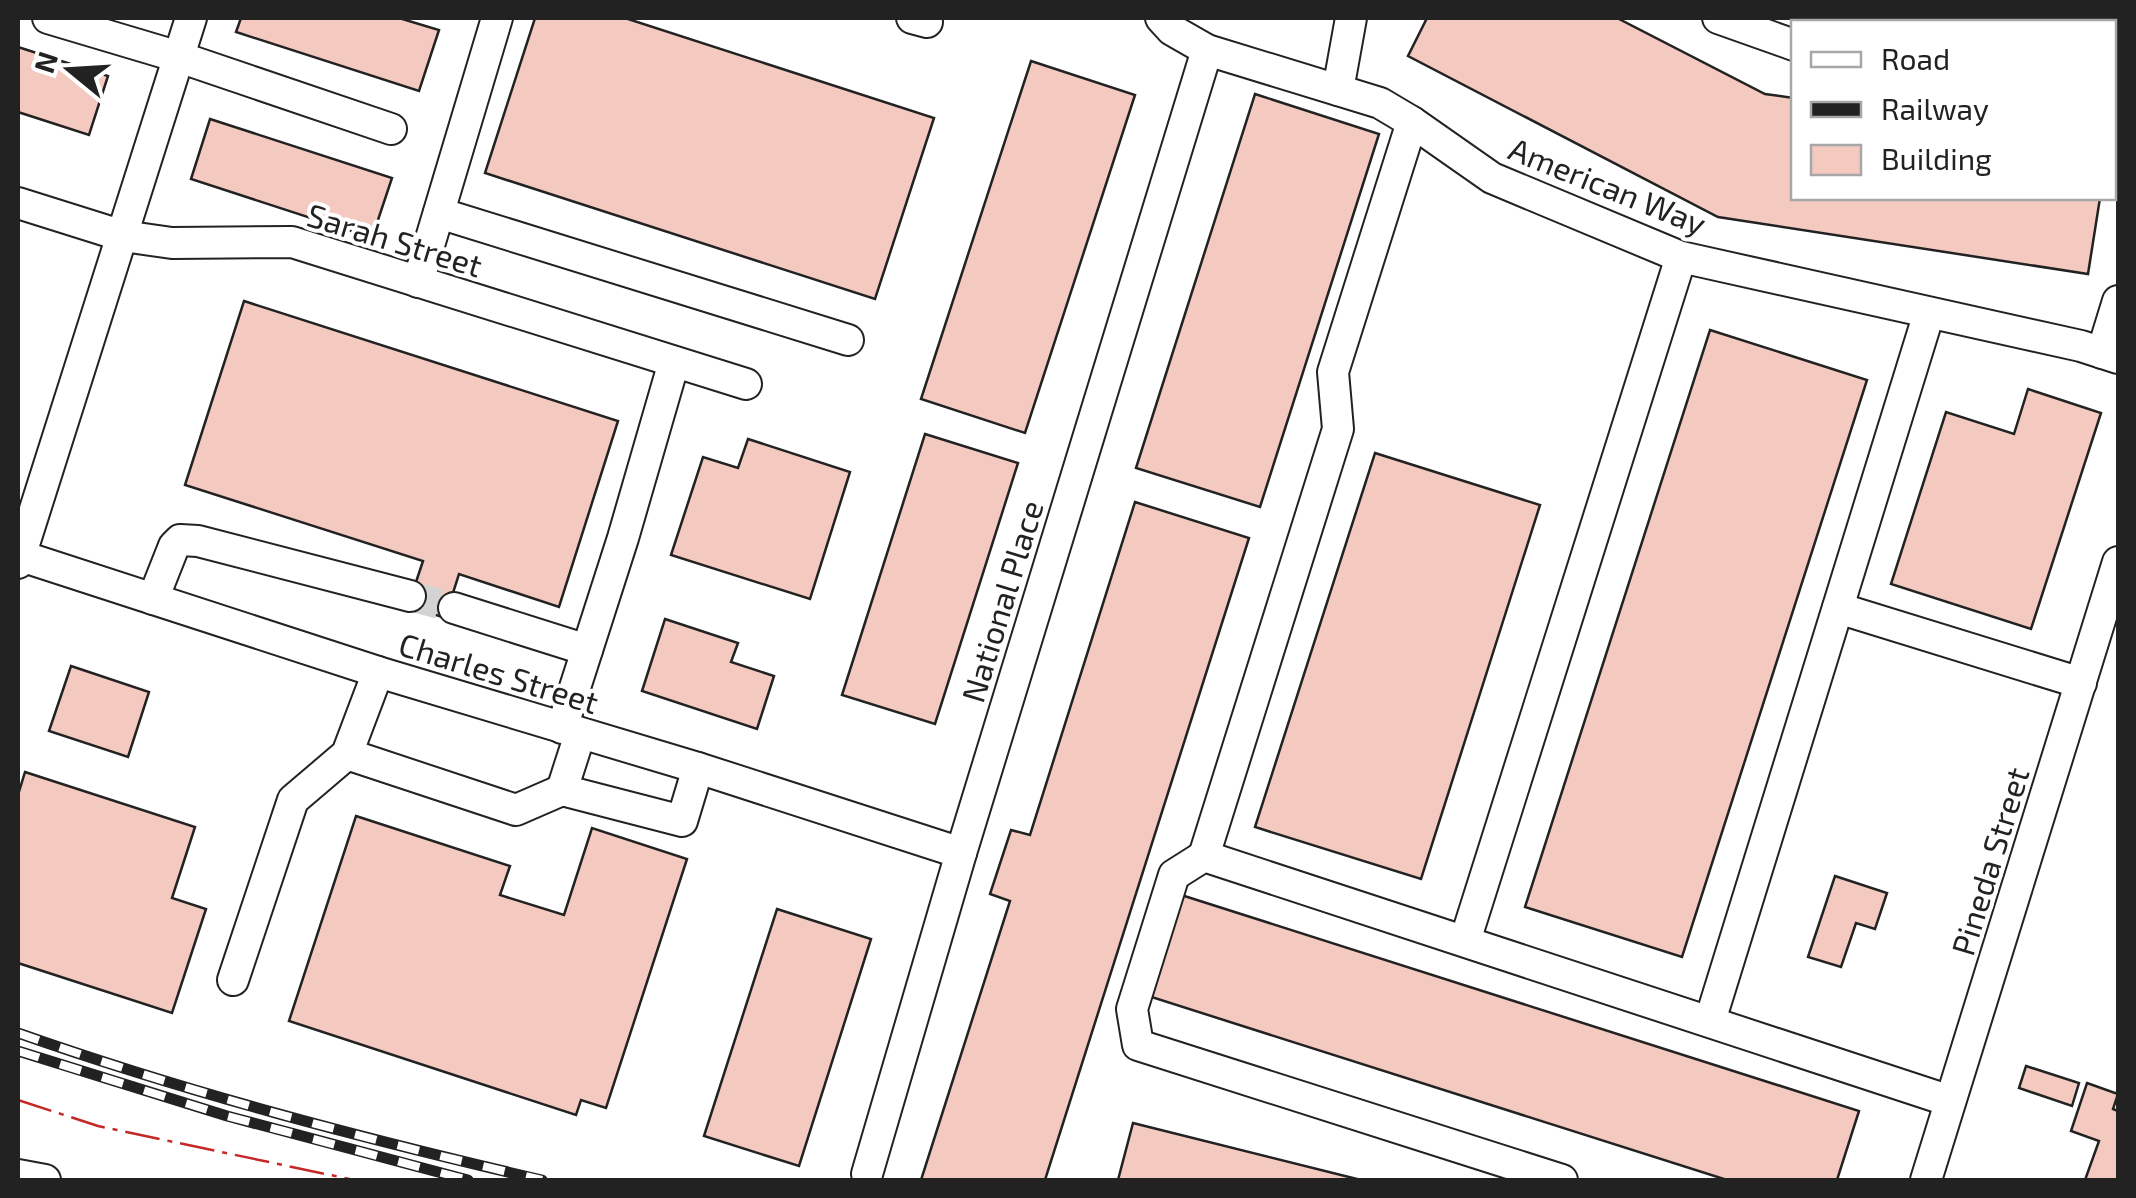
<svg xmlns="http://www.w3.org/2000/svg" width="2136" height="1198" font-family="'Exo 2',sans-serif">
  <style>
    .building { fill: #f3c9c0; stroke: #222; stroke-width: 2.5 }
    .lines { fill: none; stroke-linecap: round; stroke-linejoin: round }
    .minor-tunnel { stroke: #d3d3d3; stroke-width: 30; stroke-dasharray: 30 15; stroke-linecap: butt }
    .minor-casing { stroke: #222; stroke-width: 34 }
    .minor { stroke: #fff; stroke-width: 30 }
    .rail-casing { stroke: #222; stroke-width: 11 }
    .rail { stroke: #fff; stroke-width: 8; stroke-dasharray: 22; stroke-linecap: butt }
    .power { stroke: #c62828; stroke-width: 2.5; stroke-dasharray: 35 8 5 8; stroke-linecap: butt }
    .labels { text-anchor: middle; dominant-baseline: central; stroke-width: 8; stroke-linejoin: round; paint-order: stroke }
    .street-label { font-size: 32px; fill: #222; stroke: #fff }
  </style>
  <rect width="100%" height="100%" fill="#fff"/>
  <g class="building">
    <polygon points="241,18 399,18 439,30 419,91 236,32"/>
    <polygon points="535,18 625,18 934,118 875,299 485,173"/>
    <polygon points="1427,18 1617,18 1765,94 1794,98 1794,198 2100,198 2088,274 1718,217 1408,56"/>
    <polygon points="18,47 108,76 89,135 18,112"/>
    <polygon points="1031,61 1135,95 1025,433 921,399"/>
    <polygon points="1255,94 1379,134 1260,507 1136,468"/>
    <polygon points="210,119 392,178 372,238 191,179"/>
    <polygon points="244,301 618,421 559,607 459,574 445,618 408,606 423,561 185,485"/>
    <polygon points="1710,330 1867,380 1682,957 1525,907"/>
    <polygon points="2028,389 2101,413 2031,629 1891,584 1946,412 2014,434"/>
    <polygon points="925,434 1018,463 935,724 842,695"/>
    <polygon points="748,439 850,472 810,599 671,555 703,457 738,468"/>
    <polygon points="1375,453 1540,505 1421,879 1255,827"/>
    <polygon points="1135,502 1249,538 1045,1180 921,1180 1010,901 990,894 1011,830 1030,835"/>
    <polygon points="665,619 738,643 731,662 774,676 757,729 642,691"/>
    <polygon points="71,666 149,692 128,757 49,731"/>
    <polygon points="25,772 195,827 172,898 206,909 172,1013 18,963 18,795"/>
    <polygon points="356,816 510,866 500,895 564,915 592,828 687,859 606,1108 581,1100 576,1115 289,1021"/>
    <polygon points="1835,876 1887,893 1875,929 1856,923 1841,967 1808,957"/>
    <polygon points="1175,893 1859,1111 1837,1180 1727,1180 1142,994"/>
    <polygon points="777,909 871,939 799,1166 704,1136"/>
    <polygon points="2026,1066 2079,1083 2072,1106 2019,1088"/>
    <polygon points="2087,1083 2118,1094 2113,1109 2118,1111 2118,1180 2085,1180 2099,1141 2071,1131"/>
    <polygon points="1133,1123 1361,1180 1118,1180"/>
  </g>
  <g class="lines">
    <polyline class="minor-tunnel" points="410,596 454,608"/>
    <defs>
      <g id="minor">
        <polyline points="48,18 179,57 391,129"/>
        <polyline points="912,18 927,22"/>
        <polyline points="1161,18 1172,30 1207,50 1380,103 1412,122 1492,178 1681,257 2081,346 2118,358"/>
        <polyline points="1718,18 1794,45"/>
        <polyline points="1338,90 1351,18"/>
        <polyline points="2114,94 2118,94"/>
        <polyline points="18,203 123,236 172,243 292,242 746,384"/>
        <polyline points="439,213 848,340"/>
        <polyline points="418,282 497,18"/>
        <polyline points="2102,353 2118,301"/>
        <polyline points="18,555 378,672 698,768 961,853"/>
        <polyline points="18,563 191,18"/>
        <polyline points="153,599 174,546 180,540 198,541 410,596"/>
        <polyline points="454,608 587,650"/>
        <polyline points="1838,608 2081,683"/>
        <polyline points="562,728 623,538 674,362"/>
        <polyline points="347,754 516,810 562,790 682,821 698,768"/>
        <polyline points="562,790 580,734"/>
        <polyline points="1204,856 1338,429 1333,372 1412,122"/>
        <polyline points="1465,941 1681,257"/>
        <polyline points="233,980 293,800 347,754 378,672"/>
        <polyline points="1710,1021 1929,313"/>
        <polyline points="867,1174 961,853 1207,50"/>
        <polyline points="18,1175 45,1180"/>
        <polyline points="1562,1180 1138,1045 1132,1009 1174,875 1204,856 1950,1101"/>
        <polyline points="1926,1180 2118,562"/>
      </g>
    </defs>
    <use href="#minor" class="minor-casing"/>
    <use href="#minor" class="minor"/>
    <defs>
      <g id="rail">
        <path d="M18 1033C189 1093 365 1139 542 1180"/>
        <polyline points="18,1051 227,1116 468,1180"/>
      </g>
    </defs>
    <use href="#rail" class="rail-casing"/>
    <use href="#rail" class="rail"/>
    <polyline class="power" points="18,1100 98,1126 354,1180"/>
  </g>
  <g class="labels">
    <g class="street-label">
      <text transform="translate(1608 185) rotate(22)">American Way</text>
      <text transform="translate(395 239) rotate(17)">Sarah Street</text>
      <text transform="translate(1001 601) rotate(-73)">National Place</text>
      <text transform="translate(499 672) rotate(17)">Charles Street</text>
      <text transform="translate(1989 861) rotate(-73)">Pineda Street</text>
    </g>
  </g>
  <rect width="2136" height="1198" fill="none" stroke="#222222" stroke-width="40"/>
  <rect x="1791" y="20" width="325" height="180" fill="#ffffff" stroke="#a7a7a7" stroke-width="2.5"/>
  <rect x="1811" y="52" width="50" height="15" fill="#ffffff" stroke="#a7a7a7" stroke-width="2.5"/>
  <text x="1881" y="70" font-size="30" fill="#222222">Road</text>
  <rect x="1811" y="102" width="50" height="15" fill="#222222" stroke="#a7a7a7" stroke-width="2.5"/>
  <text x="1881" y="120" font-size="30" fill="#222222">Railway</text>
  <rect x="1811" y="145" width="50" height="30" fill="#f3c9c0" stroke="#a7a7a7" stroke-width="2.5"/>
  <text x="1881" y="170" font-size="30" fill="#222222">Building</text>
  <g transform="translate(70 70) rotate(288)" stroke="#ffffff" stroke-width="8" paint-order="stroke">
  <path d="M0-8L18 38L0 25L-18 38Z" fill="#222222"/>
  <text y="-15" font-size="28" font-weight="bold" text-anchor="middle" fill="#222222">N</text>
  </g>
</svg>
